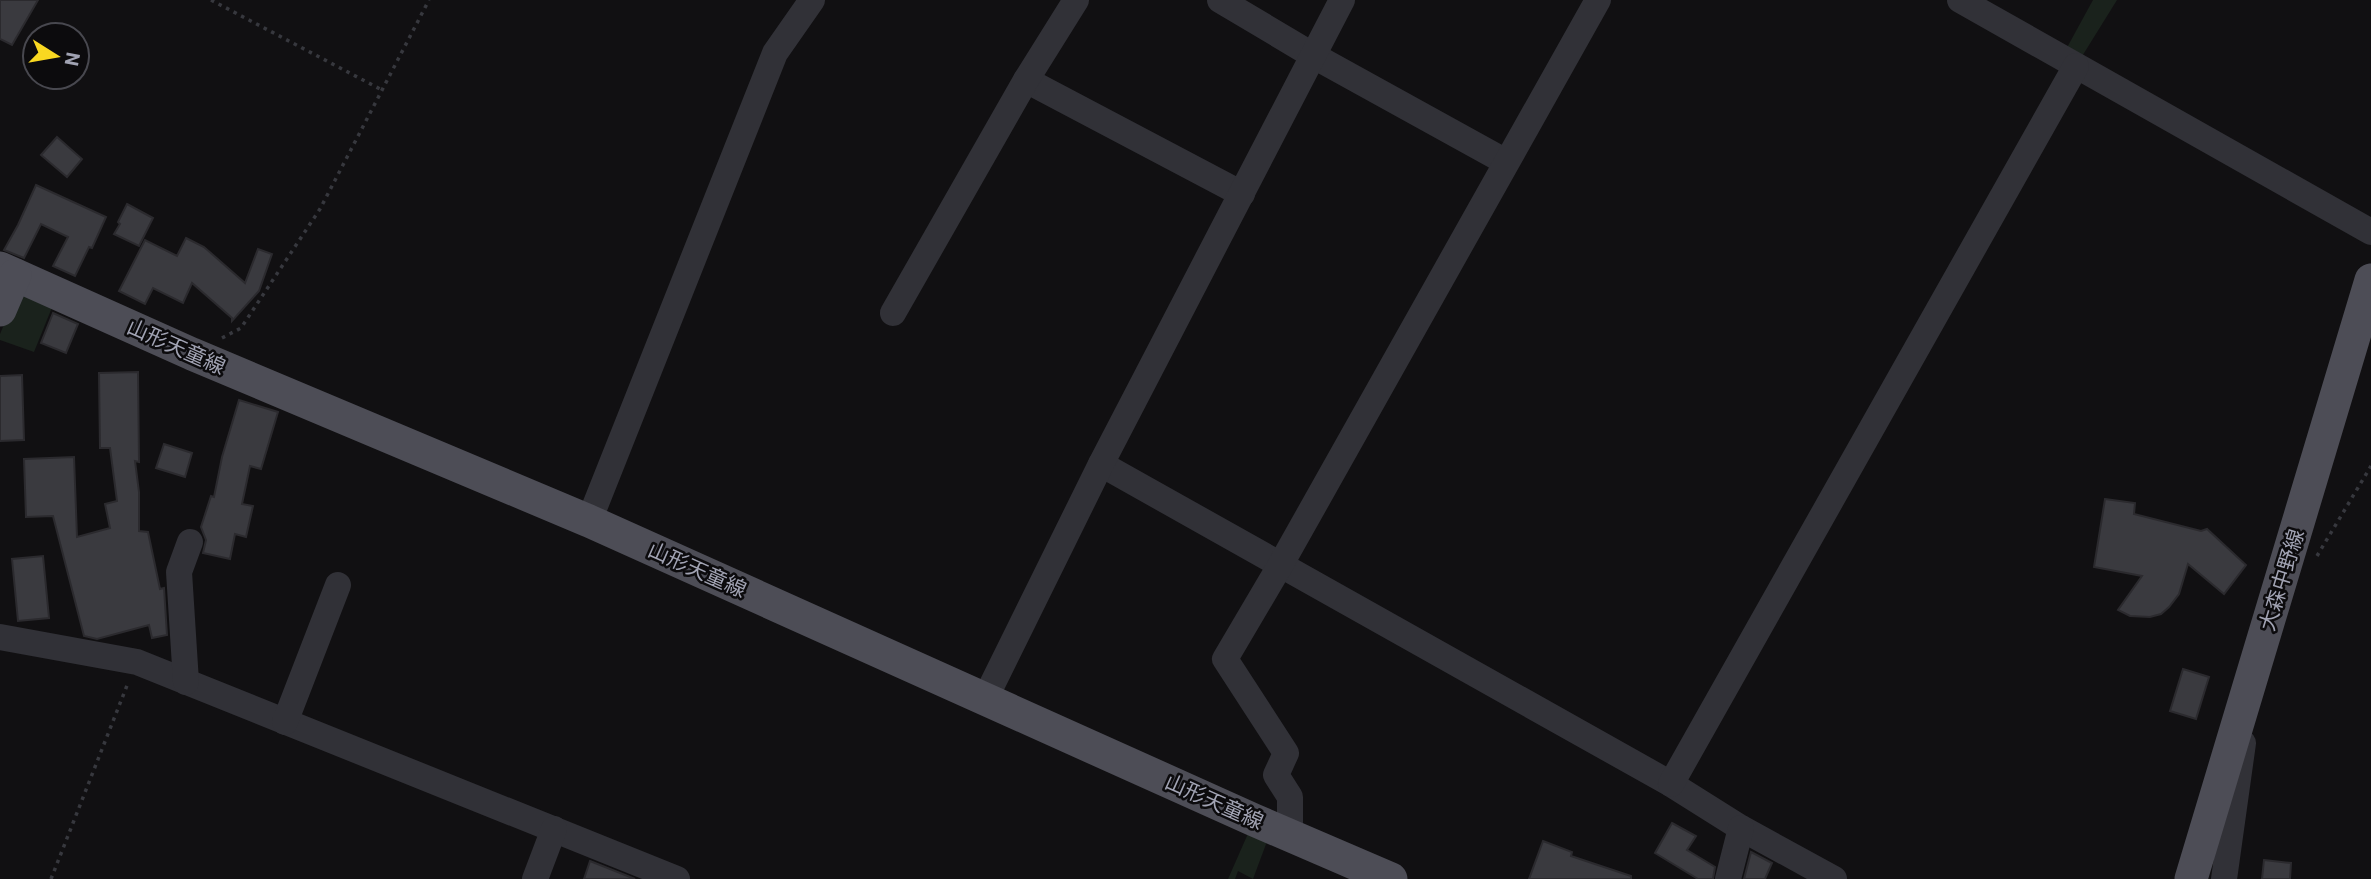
<svg xmlns="http://www.w3.org/2000/svg" width="2371" height="879" font-family="Roboto,'Noto Sans JP',sans-serif">
  <style>
    .green { fill: #1a221c }
    .building { fill: #3a3a3f; stroke: #2b2a2e; stroke-width: 2 }
    .lines { fill: none; stroke-linecap: round; stroke-linejoin: round }
    .path { stroke: #37383e; stroke-width: 3.5; stroke-dasharray: 3.5 5; stroke-linecap: butt }
    .minor { stroke: #313137; stroke-width: 26 }
    .major { stroke: #4d4d56; stroke-width: 33 }
    .labels { text-anchor: middle; dominant-baseline: central; stroke-width: 5; stroke-linejoin: round; paint-order: stroke }
    .street-label { font-size: 21px; fill: #a1a3b3; stroke: #0c0b0d }
  </style>
  <rect width="100%" height="100%" fill="#111012"/>
  <g class="green">
    <polygon points="2093,0 2117,0 2076,66 2064,53"/>
    <polygon points="25,295 55,300 34,352 0,340 0,334 15,299"/>
    <polygon points="1254,820 1272,828 1253,879 1238,871 1235,879 1228,879"/>
  </g>
  <g class="building">
    <polygon points="0,0 38,0 12,45 0,39"/>
    <polygon points="57,137 82,159 67,177 41,155"/>
    <polygon points="36,185 106,217 92,248 89,247 75,276 53,266 68,237 41,224 24,258 4,250 18,225"/>
    <polygon points="127,204 153,218 139,246 114,234 120,224 118,222"/>
    <polygon points="186,238 204,247 245,283 258,249 272,254 259,291 232,321 232,318 192,283 183,303 153,288 145,304 119,291 145,240 177,256"/>
    <polygon points="53,313 78,324 66,353 41,343"/>
    <polygon points="138,372 139,462 135,461 139,492 139,531 148,532 160,589 164,588 167,635 152,638 149,625 97,639 84,636 53,516 26,517 24,459 74,457 77,537 110,528 105,504 117,501 110,448 100,448 99,373"/>
    <polygon points="22,375 24,440 0,441 0,376"/>
    <polygon points="239,400 278,412 261,469 250,466 242,504 253,506 246,537 235,534 230,559 203,553 206,540 201,527 211,496 214,497 222,457"/>
    <polygon points="164,444 192,453 185,477 156,468"/>
    <polygon points="2105,499 2135,503 2134,514 2201,531 2207,529 2246,565 2224,594 2188,564 2179,594 2169,607 2161,614 2150,617 2130,616 2118,610 2142,576 2094,567"/>
    <polygon points="43,556 49,618 18,621 12,559"/>
    <polygon points="2183,669 2209,677 2196,719 2170,711"/>
    <polygon points="1672,823 1696,836 1687,850 1715,867 1713,879 1698,879 1655,853"/>
    <polygon points="1543,841 1572,852 1571,856 1631,876 1631,879 1529,879"/>
    <polygon points="1751,852 1772,863 1765,879 1744,879"/>
    <polygon points="2264,860 2291,863 2290,879 2262,879"/>
    <polygon points="590,861 635,879 584,879"/>
  </g>
  <g class="lines">
    <g class="path">
      <polyline points="211,0 382,90"/>
      <polyline points="222,338 241,328 320,209 429,0"/>
      <polyline points="2317,556 2371,466"/>
      <polyline points="51,879 128,683"/>
    </g>
    <g class="minor">
      <polyline points="1220,0 1314,56 1506,162"/>
      <polyline points="1960,0 2371,232"/>
      <polyline points="1026,80 1242,194"/>
      <polyline points="893,313 1026,80 1076,0"/>
      <polyline points="1101,464 1671,784 1741,828 1834,879"/>
      <polyline points="589,521 775,53 812,0"/>
      <polyline points="0,637 137,662 677,879"/>
      <polyline points="186,682 179,572 190,542"/>
      <polyline points="985,699 1101,464 1342,0"/>
      <polyline points="285,722 338,585"/>
      <polyline points="1671,784 2076,66"/>
      <polyline points="1290,836 1290,797 1276,775 1286,753 1225,659 1281,564 1598,0"/>
      <polyline points="535,879 554,829"/>
      <polyline points="1728,879 1741,828"/>
      <polyline points="2224,879 2243,743"/>
    </g>
    <g class="major">
      <polyline points="0,268 192,354 589,521 1254,820 1391,879"/>
      <polyline points="0,310 15,275"/>
      <polyline points="2191,879 2371,280"/>
    </g>
  </g>
  <g class="labels">
    <g class="street-label">
      <text transform="translate(176 347) rotate(24)">山形天童線</text>
      <text transform="translate(697 570) rotate(24)">山形天童線</text>
      <text transform="translate(2282 580) rotate(-73)">大森中野線</text>
      <text transform="translate(1214 802) rotate(24)">山形天童線</text>
    </g>
  </g>
  <g transform="translate(56 56) rotate(101)"><circle r="33" fill="#0c0b0d" stroke="#48484f" stroke-width="2"/>
  <path d="M0-5L12 26L0 18L-12 26Z" fill="#f9d821"/>
  <text y="-10" font-size="19" font-weight="bold" text-anchor="middle" fill="#a1a3b3">N</text>
  </g>
</svg>
